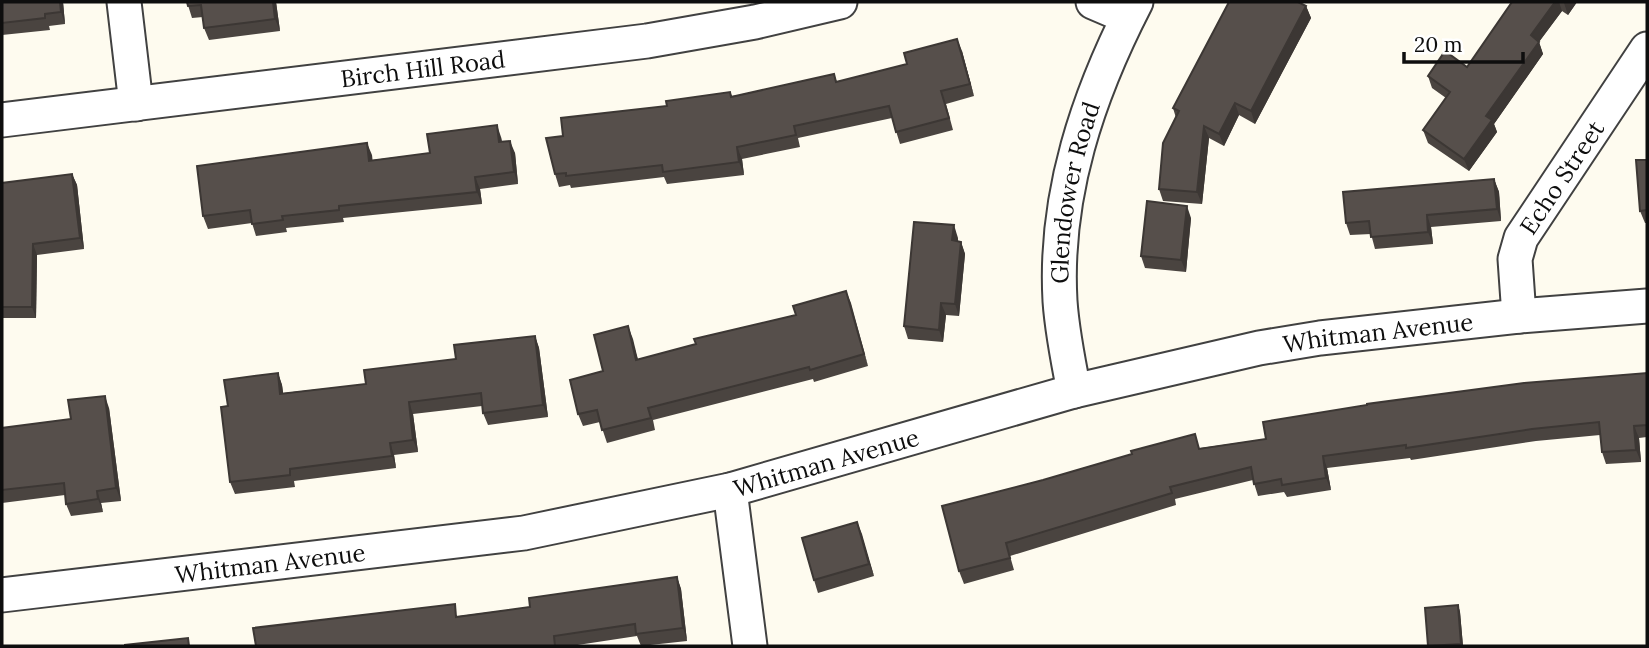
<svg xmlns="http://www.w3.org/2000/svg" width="1649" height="648" font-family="Lora,serif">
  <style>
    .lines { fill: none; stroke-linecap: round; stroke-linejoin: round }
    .minor-casing { stroke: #414141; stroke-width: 37 }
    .minor { stroke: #fff; stroke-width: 33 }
    .wall { fill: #4a4440 }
    .shaded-wall { fill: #3c3734 }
    .building { fill: #564f4b; stroke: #3c3734; stroke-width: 2 }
    .labels { text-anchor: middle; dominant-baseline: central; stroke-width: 7; stroke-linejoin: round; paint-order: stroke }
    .street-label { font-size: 24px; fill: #0e0e0e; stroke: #fff }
  </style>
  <rect width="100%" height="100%" fill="#fefbef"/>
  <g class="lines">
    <defs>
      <g id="minor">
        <polyline points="124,2 136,104"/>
        <polyline points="1093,2 1128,17"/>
        <path id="s1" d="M2 120 647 41 755 22 840 2"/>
        <path id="s2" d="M1519 316 1515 259 1521 238 1647 49"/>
        <path id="s3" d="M1074 391C1068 361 1062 331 1060 301 1054 195 1088 95 1136 2"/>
        <polyline points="730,490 750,646"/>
        <path id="s4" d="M2 595 524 533 730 490 1074 391 1259 348 1320 338 1519 316 1647 306"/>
      </g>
    </defs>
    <use href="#minor" class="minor-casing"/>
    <use href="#minor" class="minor"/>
  </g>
  <g class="wall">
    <polygon points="2,2 63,2 65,24 49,26 50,30 2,35"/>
    <polygon points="187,2 276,2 280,31 209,40 204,28 203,17 192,18"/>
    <polygon points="1512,2 1577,2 1568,15 1562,11 1539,42 1543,54 1494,124 1497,132 1469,171 1428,143 1423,130 1446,98 1432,88 1428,76 1467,67"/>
    <polygon points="1306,6 1311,18 1255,124 1239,115 1224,146 1209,138 1202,204 1163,201 1159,189 1176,118 1173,108"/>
    <polygon points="962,51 974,96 946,104 953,130 900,144 892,118 798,138 800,147 742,159 744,175 667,184 664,177 571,188 570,185 559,187 555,174 563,136 667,106 730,92 732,96 837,82"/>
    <polygon points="501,137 502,142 515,153 518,184 480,189 482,204 343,218 344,222 286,228 287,232 256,236 252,223 208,229 203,216 367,143 372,160 430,153"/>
    <polygon points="1647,160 1647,223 1645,223 1640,211"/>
    <polygon points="72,174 77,185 84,249 37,255 36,318 2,318 2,183"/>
    <polygon points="1494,179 1499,192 1501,221 1431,227 1433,244 1375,249 1371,234 1350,235 1346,223"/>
    <polygon points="1191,218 1186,272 1145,268 1141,256"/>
    <polygon points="958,238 958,241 961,242 965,254 959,316 946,315 943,342 908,339 904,326"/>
    <polygon points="846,291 868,366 814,382 813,379 653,420 655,430 607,443 600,422 583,426 578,414 628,326 638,360 696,344 796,315"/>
    <polygon points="535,336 539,348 548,417 488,425 483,413 482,406 413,414 418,452 394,455 396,468 294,481 295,487 235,494 230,482 228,406 278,373 282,385 283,393 366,384"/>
    <polygon points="1647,373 1647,437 1639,438 1641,462 1606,464 1602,452 1600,435 1536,441 1411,460 1410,458 1327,468 1331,490 1287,497 1284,492 1258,496 1253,480 1175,499 1176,505 1010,556 1014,570 964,584 959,571 942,506 1200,448 1266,439"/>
    <polygon points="109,408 121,501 101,503 103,512 71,516 66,504 65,495 2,503 2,428 71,419"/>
    <polygon points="857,522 874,576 818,593 814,580"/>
    <polygon points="677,577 681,589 687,641 641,646 637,636 571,646 256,646 459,616 530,607"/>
    <polygon points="1458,605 1460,612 1463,646 1428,646"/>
  </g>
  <g class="shaded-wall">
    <polygon points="60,2 63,2 65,24 61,12"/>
    <polygon points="273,2 276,2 280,31 275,19"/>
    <polygon points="1555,2 1559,2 1562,11 1535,47 1531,35"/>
    <polygon points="1565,2 1577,2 1568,15 1564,3"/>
    <polygon points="1306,6 1311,18 1255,124 1251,111"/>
    <polygon points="957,39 962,51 974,96 970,84"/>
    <polygon points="1539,42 1543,54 1494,124 1497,132 1469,171 1464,159 1486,116"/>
    <polygon points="1235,103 1239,115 1224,146 1219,134"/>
    <polygon points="497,125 501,137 504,155 499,142"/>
    <polygon points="1204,126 1209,138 1202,204 1197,192"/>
    <polygon points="510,141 515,153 518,184 514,172"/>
    <polygon points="367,143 372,155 374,173 369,161"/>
    <polygon points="737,147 742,159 744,175 739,162"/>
    <polygon points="72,174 77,185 84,249 80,238"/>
    <polygon points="475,177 480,189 482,204 477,192"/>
    <polygon points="1494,179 1499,192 1501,221 1497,209"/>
    <polygon points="1187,206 1191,218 1186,272 1181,260"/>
    <polygon points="1427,215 1431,227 1433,244 1428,232"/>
    <polygon points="954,225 958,238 957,253 952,240"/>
    <polygon points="961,242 965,254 959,316 955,304"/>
    <polygon points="33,244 37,255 36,318 32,307"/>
    <polygon points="846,291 851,303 868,366 864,354"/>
    <polygon points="941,303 946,315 943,342 939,330"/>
    <polygon points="628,326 633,339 641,372 636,360"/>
    <polygon points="535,336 539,348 548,417 543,405"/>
    <polygon points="278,373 282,385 285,406 280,394"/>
    <polygon points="105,396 109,408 121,501 116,488"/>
    <polygon points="409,402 413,414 418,452 413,440"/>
    <polygon points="1634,426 1639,438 1641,462 1636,450"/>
    <polygon points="390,443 394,455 396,468 392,456"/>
    <polygon points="1323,456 1327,468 1331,490 1326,478"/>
    <polygon points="97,491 101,503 103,512 98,499"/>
    <polygon points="857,522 862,534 874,576 869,564"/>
    <polygon points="677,577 681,589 687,641 683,628"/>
    <polygon points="1458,605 1460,612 1463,646 1461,646 1461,644"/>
  </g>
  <g class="building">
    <polygon points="2,2 60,2 61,12 45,14 45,18 2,23"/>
    <polygon points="187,2 273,2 275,19 204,28 201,5 188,6"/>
    <polygon points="1229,2 1298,2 1306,6 1251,111 1235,103 1219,134 1204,126 1197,192 1159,189 1163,143 1179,111 1173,108"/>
    <polygon points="1512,2 1555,2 1531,35 1539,42 1486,116 1492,120 1464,159 1423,130 1450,92 1428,76 1445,51 1467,67"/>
    <polygon points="957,39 970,84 941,91 949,118 896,132 889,106 794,126 796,135 737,147 739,162 663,172 662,165 566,176 566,173 555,174 546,138 563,136 561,118 667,106 666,101 730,92 731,97 834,74 836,82 907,64 904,53"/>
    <polygon points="497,125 499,142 510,141 514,172 475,177 477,192 339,206 339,210 282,216 283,220 252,224 250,210 203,216 197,166 367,143 369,161 430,153 427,134"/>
    <polygon points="1636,160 1647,160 1647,210 1640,211"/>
    <polygon points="72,174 80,238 33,244 32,307 2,307 2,183"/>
    <polygon points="1494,179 1497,209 1427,215 1428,232 1371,237 1369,221 1346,223 1343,192"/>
    <polygon points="1147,201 1187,206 1181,260 1141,256"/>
    <polygon points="914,222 954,225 952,240 961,242 955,304 941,303 939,330 904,326"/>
    <polygon points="846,291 864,354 810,370 809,367 648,408 651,418 602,430 597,410 578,414 570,380 603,371 594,335 628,326 636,360 696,344 694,339 796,315 793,306"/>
    <polygon points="535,336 543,405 483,413 481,393 409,402 413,440 390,443 392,456 290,469 290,475 230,482 221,407 228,406 224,380 278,373 280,394 366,384 364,370 456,359 454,345"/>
    <polygon points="1647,373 1647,425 1634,426 1636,450 1602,452 1599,422 1532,429 1406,448 1406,445 1323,456 1326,478 1282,485 1281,479 1254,484 1251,467 1170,487 1172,493 1006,543 1010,558 959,571 942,506 1043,480 1132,454 1131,451 1195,434 1199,449 1266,439 1263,422 1367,405 1367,404 1524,383"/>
    <polygon points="105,396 116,488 97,491 98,499 66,504 64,483 2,490 2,428 71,419 68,400"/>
    <polygon points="857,522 869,564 814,580 802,538"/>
    <polygon points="677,577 683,628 636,634 635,624 554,636 555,646 256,646 253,628 455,604 456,617 530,607 529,598"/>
    <polygon points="1458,605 1461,644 1428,646 1425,608"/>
    <polygon points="188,638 189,646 125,646 125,645"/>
  </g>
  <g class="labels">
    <g class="street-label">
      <text stroke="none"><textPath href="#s1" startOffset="424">Birch Hill Road</textPath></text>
      <text stroke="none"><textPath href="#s2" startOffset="152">Echo Street</textPath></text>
      <text stroke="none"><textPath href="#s3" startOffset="201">Glendower Road</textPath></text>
      <text stroke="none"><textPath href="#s4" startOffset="1404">Whitman Avenue</textPath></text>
      <text stroke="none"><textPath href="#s4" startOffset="836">Whitman Avenue</textPath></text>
      <text stroke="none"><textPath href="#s4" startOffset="270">Whitman Avenue</textPath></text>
    </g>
  </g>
  <rect width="1649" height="648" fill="none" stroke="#0e0e0e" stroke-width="7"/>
  <path d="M1404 52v10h119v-10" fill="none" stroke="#0e0e0e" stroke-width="3.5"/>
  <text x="1414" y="52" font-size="21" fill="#0e0e0e" stroke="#ffffff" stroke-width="5" paint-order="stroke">20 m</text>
</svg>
